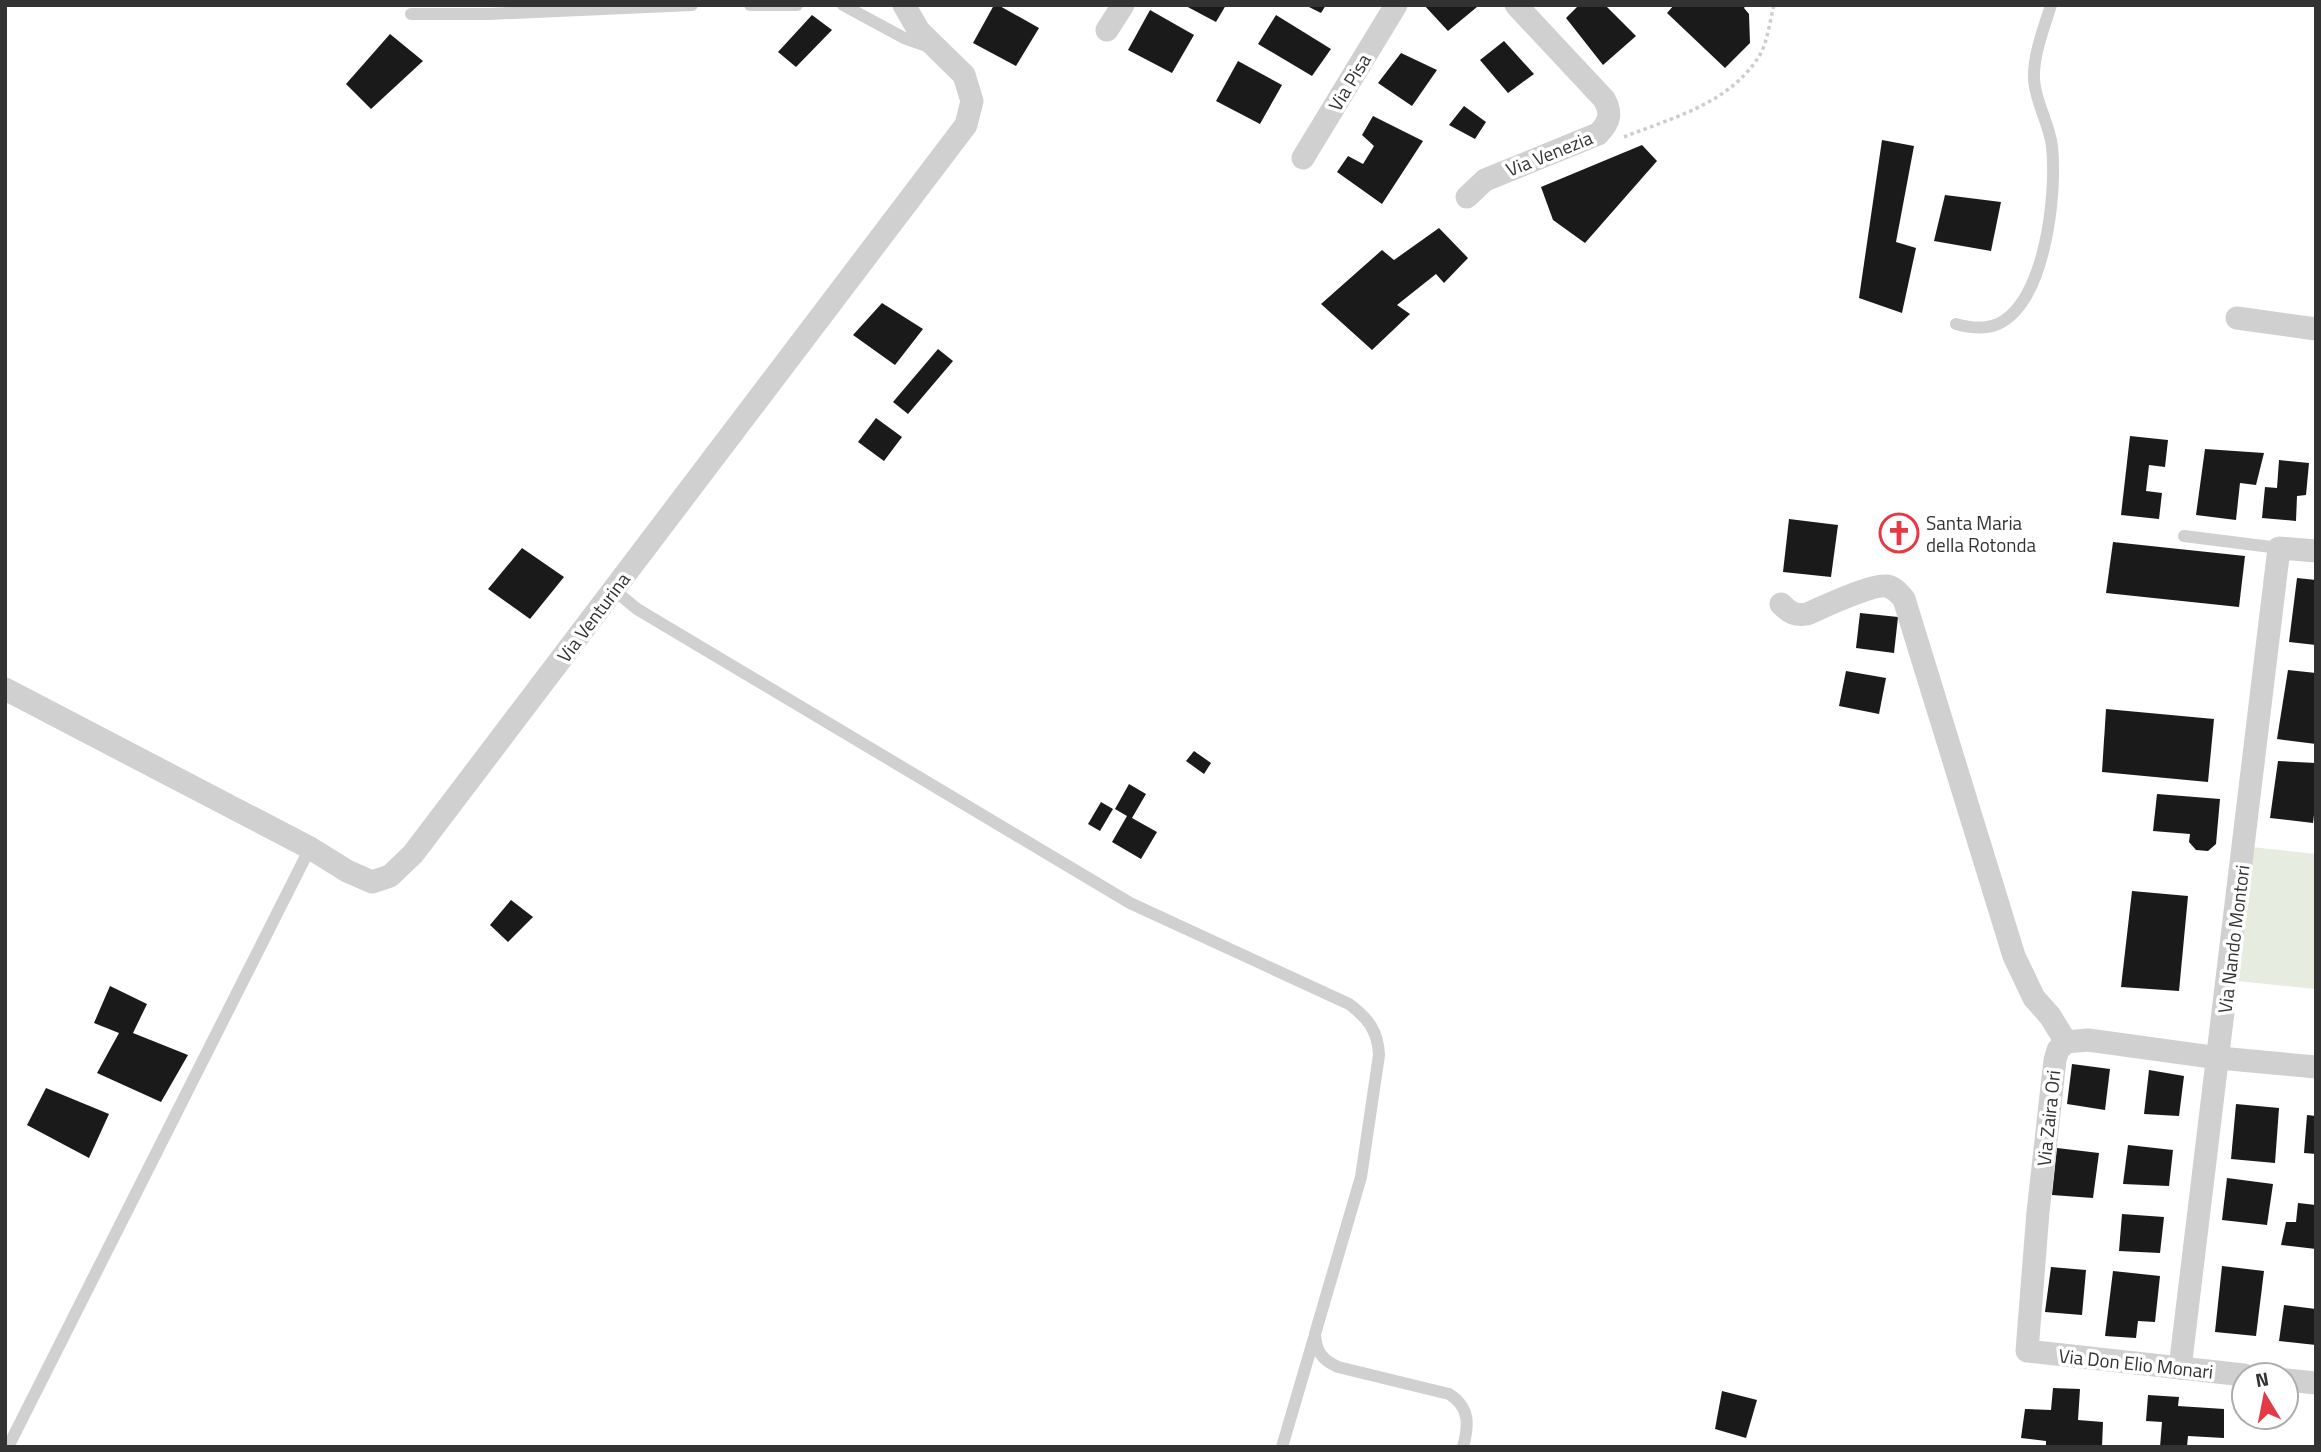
<svg xmlns="http://www.w3.org/2000/svg" width="2321" height="1452" font-family="'Titillium Web',sans-serif">
  <style>
    .green { fill: #e6ecdf }
    .building { fill: #1a1a1a }
    .lines { fill: none; stroke-linecap: round; stroke-linejoin: round }
    .path { stroke: #cdcdcd; stroke-width: 3.5; stroke-dasharray: 3.5 3.5; stroke-linecap: butt }
    .service { stroke: #d0d0d0; stroke-width: 12 }
    .minor { stroke: #d0d0d0; stroke-width: 23 }
    .labels { text-anchor: middle; dominant-baseline: central; stroke-width: 7; stroke-linejoin: round; paint-order: stroke }
    .street-label { font-size: 19px; fill: #333; stroke: #fff }
    .poi-label { font-size: 19px; fill: #333; stroke: #fff; text-anchor: start }
  </style>
  <rect width="100%" height="100%" fill="#fff"/>
  <polygon class="green" points="2251,847 2316,854 2316,989 2237,981"/>
  <g class="building">
    <polygon points="994,5 998,5 1039,28 1016,66 973,43"/>
    <polygon points="1184,5 1226,5 1216,22"/>
    <polygon points="1305,5 1326,5 1321,13"/>
    <polygon points="1424,5 1475,5 1477,7 1448,31"/>
    <polygon points="1579,5 1605,5 1636,36 1603,65 1566,18"/>
    <polygon points="1674,5 1746,5 1744,8 1749,14 1750,43 1725,68 1667,13"/>
    <polygon points="1150,10 1194,35 1172,73 1128,50"/>
    <polygon points="812,15 832,30 796,67 778,52"/>
    <polygon points="1276,15 1331,49 1312,76 1258,44"/>
    <polygon points="390,34 423,61 371,109 346,84"/>
    <polygon points="1504,41 1534,74 1508,93 1480,60"/>
    <polygon points="1401,53 1437,70 1412,106 1378,83"/>
    <polygon points="1238,61 1282,85 1260,124 1216,101"/>
    <polygon points="1464,106 1486,122 1475,139 1449,125"/>
    <polygon points="1373,116 1423,141 1382,204 1337,172 1348,156 1363,164 1374,146 1362,135"/>
    <polygon points="1882,140 1914,146 1896,242 1916,248 1902,313 1859,298"/>
    <polygon points="1642,145 1657,161 1585,243 1553,220 1541,187"/>
    <polygon points="1945,195 2001,202 1991,251 1934,241"/>
    <polygon points="1439,228 1468,258 1444,283 1436,274 1397,305 1410,314 1372,350 1321,304 1382,250 1394,260"/>
    <polygon points="882,303 923,329 895,365 853,335"/>
    <polygon points="938,349 953,361 908,414 893,402"/>
    <polygon points="876,418 902,437 884,461 858,442"/>
    <polygon points="2130,436 2168,440 2165,467 2149,465 2146,491 2162,493 2159,519 2121,515"/>
    <polygon points="2205,449 2264,453 2256,485 2240,483 2236,520 2196,515"/>
    <polygon points="2279,460 2309,463 2306,495 2297,496 2296,521 2262,518 2265,487 2277,488"/>
    <circle cx="1899" cy="533" r="18"/>
    <polygon points="1789,519 1838,525 1831,577 1783,572"/>
    <polygon points="2113,542 2245,556 2239,607 2106,593"/>
    <polygon points="522,548 564,577 530,619 488,589"/>
    <polygon points="2297,578 2316,580 2316,645 2289,642"/>
    <polygon points="1860,613 1898,617 1894,653 1856,648"/>
    <polygon points="2288,670 2316,673 2316,744 2277,739"/>
    <polygon points="1846,671 1886,678 1879,714 1839,706"/>
    <polygon points="2106,709 2214,719 2208,782 2102,772"/>
    <polygon points="1194,751 1211,763 1204,774 1186,761"/>
    <polygon points="2278,761 2316,763 2316,799 2313,823 2270,818"/>
    <polygon points="1129,784 1146,794 1132,818 1157,832 1141,859 1112,842 1127,816 1115,809"/>
    <polygon points="2157,794 2220,799 2216,844 2208,851 2196,850 2189,842 2190,834 2153,831"/>
    <polygon points="1101,802 1113,809 1100,831 1088,824"/>
    <polygon points="2132,891 2188,896 2179,991 2121,987"/>
    <polygon points="511,900 533,917 508,942 490,925"/>
    <polygon points="110,986 147,1004 133,1033 188,1055 161,1102 97,1073 119,1033 94,1023"/>
    <polygon points="2072,1064 2110,1069 2105,1110 2067,1104"/>
    <polygon points="2149,1070 2184,1076 2179,1116 2144,1114"/>
    <polygon points="46,1088 109,1114 89,1158 27,1125"/>
    <polygon points="2236,1104 2279,1108 2275,1163 2231,1159"/>
    <polygon points="2307,1115 2316,1116 2316,1154 2304,1153"/>
    <polygon points="2128,1145 2173,1150 2169,1186 2123,1184"/>
    <polygon points="2057,1148 2099,1153 2093,1198 2052,1195"/>
    <polygon points="2227,1178 2273,1184 2267,1225 2222,1220"/>
    <polygon points="2298,1203 2316,1205 2316,1249 2281,1245 2286,1222 2296,1222"/>
    <polygon points="2122,1214 2164,1217 2160,1253 2119,1251"/>
    <polygon points="2222,1266 2264,1271 2256,1336 2215,1332"/>
    <polygon points="2051,1267 2086,1270 2082,1315 2045,1312"/>
    <polygon points="2113,1271 2160,1276 2155,1322 2138,1321 2136,1338 2105,1336"/>
    <polygon points="2284,1305 2316,1309 2316,1345 2279,1341"/>
    <polygon points="2053,1388 2080,1389 2078,1420 2103,1422 2102,1447 2046,1447 2046,1441 2021,1438 2025,1409 2051,1410"/>
    <polygon points="1722,1391 1757,1400 1746,1438 1715,1429"/>
    <polygon points="2148,1395 2179,1397 2178,1406 2224,1409 2224,1438 2188,1436 2187,1447 2160,1447 2162,1422 2146,1421"/>
  </g>
  <g class="lines">
    <path class="path" d="M1624 137C1674 117 1732 103 1761 53 1768 39 1770 20 1774 5"/>
    <g class="service">
      <polyline points="750,5 797,5"/>
      <polyline points="843,5 904,38 927,46"/>
      <polyline points="411,14 489,14 692,5"/>
      <path d="M1956 324C1970 328 1984 330 1998 324 2046 302 2057 192 2052 146 2049 123 2035 101 2034 79 2033 55 2044 28 2051 5"/>
      <polyline points="2184,536 2279,548"/>
      <path d="M614 590 637 609 1130 903 1349 1004C1368 1018 1378 1031 1379 1055L1361 1177 1315 1334C1316 1351 1322 1360 1338 1367L1449 1394C1470 1407 1469 1425 1463 1447"/>
      <polyline points="8,1447 310,848"/>
      <polyline points="1282,1447 1314,1338"/>
    </g>
    <g class="minor">
      <polyline points="1107,30 1123,5"/>
      <polyline points="1303,158 1396,5"/>
      <path d="M1467 197 1485 180 1598 134C1610 122 1612 113 1604 99L1516 5"/>
      <polyline points="2237,318 2316,329"/>
      <path d="M1781 604C1790 613 1795 616 1807 614 1823 607 1872 584 1886 586 1894 587 1899 593 1904 599L2014 956 2034 998 2050 1016 2066 1042"/>
      <polyline points="5,689 310,848 347,871 372,882 390,876 413,854 966,125 972,101 964,75 919,31 904,5"/>
      <polyline points="2180,1368 2279,548 2316,551"/>
      <polyline points="2244,1375 2027,1351 2038,1212 2055,1060 2058,1050 2066,1042 2088,1040 2219,1058 2316,1067"/>
      <polyline points="2286,1380 2316,1383"/>
    </g>
  </g>
  <defs>
    <symbol id="church-ring" viewBox="-11 -11 22 22"><circle r="9.5" fill="#fff" stroke="#e63946" stroke-width="1.5"/><path d="M-1.2-6h2.4v3.5h3.3v2.4h-3.3V6h-2.4V-.1h-3.3v-2.4h3.3Z" fill="#e63946"/></symbol>
  </defs>
  <g fill-rule="evenodd">
    <use href="#church-ring" x="1877" y="511" width="44" height="44"/>
  </g>
  <g class="labels">
    <g class="street-label">
      <text transform="translate(1349 82) rotate(-59)">Via Pisa</text>
      <text transform="translate(1549 153) rotate(-22)">Via Venezia</text>
      <text transform="translate(593 617) rotate(-53)">Via Venturina</text>
      <text transform="translate(2233 939) rotate(-83)">Via Nando Montori</text>
      <text transform="translate(2048 1118) rotate(-84)">Via Zaira Ori</text>
      <text transform="translate(2136 1363) rotate(6)">Via Don Elio Monari</text>
    </g>
    <g class="poi-label">
      <text x="1926" y="522">Santa Maria<tspan x="1926" dy="22">della Rotonda</tspan></text>
    </g>
  </g>
  <rect width="2321" height="1452" fill="none" stroke="#333333" stroke-width="14"/>
  <g transform="translate(2265 1396) rotate(350)"><circle r="33" fill="#ffffff" stroke="#adadad" stroke-width="2"/>
  <path d="M0-5L12 26L0 18L-12 26Z" fill="#e63946"/>
  <text y="-10" font-size="19" font-weight="bold" text-anchor="middle" fill="#333333">N</text>
  </g>
</svg>
